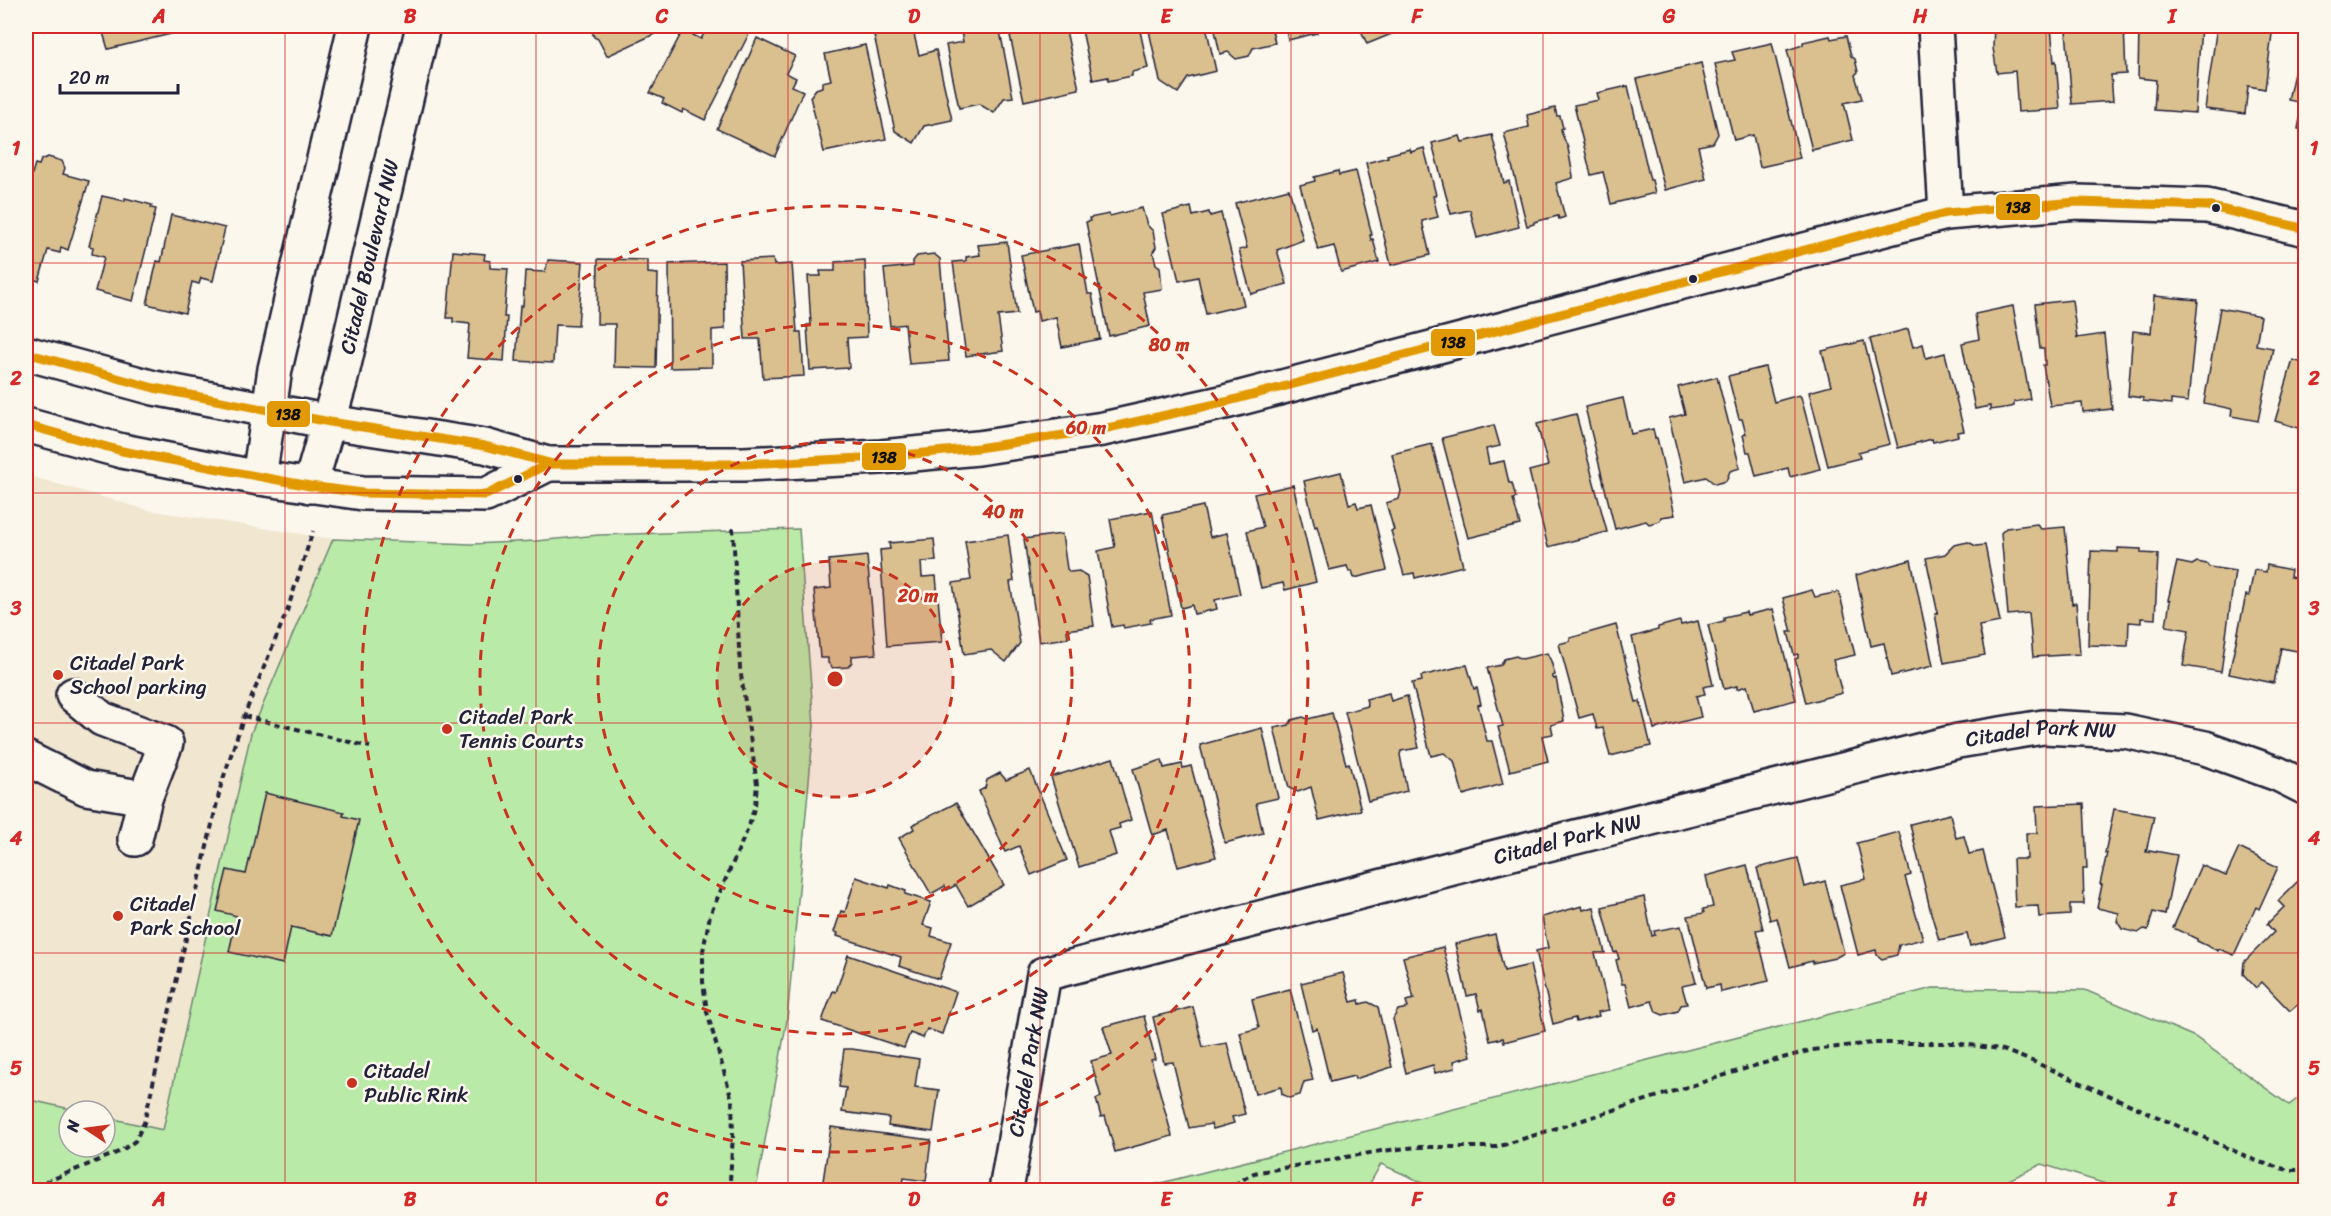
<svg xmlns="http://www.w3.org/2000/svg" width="2331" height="1216" font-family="Sriracha,sans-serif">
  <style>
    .built { fill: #f1e6d0 }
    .green { fill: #baeaa8; stroke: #6e8672; stroke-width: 1.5 }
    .building { fill: #dabf8f; stroke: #22223b; stroke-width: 1.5 }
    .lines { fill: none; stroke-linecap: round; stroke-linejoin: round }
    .minor-casing { stroke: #22223b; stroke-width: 38 }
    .path { stroke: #22223b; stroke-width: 4; stroke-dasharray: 6 4.5; stroke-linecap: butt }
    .minor { stroke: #fbf7ec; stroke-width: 33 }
    .bus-1-casing { stroke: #fbf7ec; stroke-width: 14 }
    .bus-1 { stroke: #e29906; stroke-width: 9 }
    .grid { fill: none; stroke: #d62828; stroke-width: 1.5; stroke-opacity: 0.55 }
    .ring { fill: none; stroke: #c8321e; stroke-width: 3; stroke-dasharray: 10 8 }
    .bus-dot { fill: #22223b; stroke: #fbf7ec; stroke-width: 2 }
    .poi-dot { fill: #c8321e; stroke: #fbf7ec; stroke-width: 2 }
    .labels { text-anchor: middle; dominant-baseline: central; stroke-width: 5; stroke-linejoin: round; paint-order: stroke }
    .street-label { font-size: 21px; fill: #22223b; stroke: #fbf7ec }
    .poi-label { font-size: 21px; fill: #22223b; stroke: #fbf7ec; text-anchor: start }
    .centre { fill: #c8321e; stroke: #fbf7ec; stroke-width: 3 }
    .ring-label { font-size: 18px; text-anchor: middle; font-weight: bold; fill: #c8321e; stroke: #fbf7ec; stroke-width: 5; stroke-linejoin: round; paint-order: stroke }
    .line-badge { stroke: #fbf7ec; stroke-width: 2 }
    .pale-badge-label { font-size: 16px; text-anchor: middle; font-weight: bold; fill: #111 }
    .neatline { fill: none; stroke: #d62828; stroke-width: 2 }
    .grid-label { font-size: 20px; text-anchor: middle; font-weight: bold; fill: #d62828 }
  </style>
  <rect width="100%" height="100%" fill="#fbf7ec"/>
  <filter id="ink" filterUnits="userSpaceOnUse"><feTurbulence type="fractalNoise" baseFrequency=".0167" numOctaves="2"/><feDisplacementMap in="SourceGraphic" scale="12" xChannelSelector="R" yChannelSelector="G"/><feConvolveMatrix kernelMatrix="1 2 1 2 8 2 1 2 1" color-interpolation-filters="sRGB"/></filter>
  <g filter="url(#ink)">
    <polygon class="built" points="26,475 148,510 333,539 251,733 163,1131 105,1117 105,1111 79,1111 26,1099"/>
    <g class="green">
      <polygon points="799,529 814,726 787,1020 756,1190 26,1190 26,1099 79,1111 69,1111 69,1147 105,1147 105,1117 163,1130 251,733 333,539 472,544 536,541 599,535"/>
      <polygon points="1933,988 2085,990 2195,1037 2289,1105 2305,1093 2305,1190 2125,1190 2042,1164 1988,1190 1439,1190 1381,1164 1366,1190 1133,1190"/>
    </g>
    <g class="building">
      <polygon points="101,26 169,26 171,34 108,49"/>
      <polygon points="590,26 672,26 607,56 598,39 594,37"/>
      <polygon points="708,26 753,26 705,120 683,109 682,113 662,103 664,99 650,93 683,30 701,39"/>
      <polygon points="872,26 912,26 919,55 936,50 952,120 924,126 914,143 895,131"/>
      <polygon points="960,26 999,26 1013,97 1004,98 994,113 979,104 959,108 946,45 963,42"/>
      <polygon points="1008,26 1065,26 1079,89 1024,101"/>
      <polygon points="1081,26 1139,26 1148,68 1132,72 1132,76 1108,81 1108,77 1093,80"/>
      <polygon points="1148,26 1206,26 1216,71 1188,78 1178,93 1160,81"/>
      <polygon points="1214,26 1271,26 1275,43 1253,48 1249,56 1236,59 1228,52 1220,54"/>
      <polygon points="1285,26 1315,26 1317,33 1288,40"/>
      <polygon points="1359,26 1411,26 1367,44"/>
      <polygon points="1994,26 2051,26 2054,62 2056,61 2060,109 2018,112 2015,71 1997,73 1993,48"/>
      <polygon points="2064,26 2124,26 2126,74 2111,75 2113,101 2072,104 2066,30 2064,30"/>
      <polygon points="2139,26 2201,26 2195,113 2154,110 2156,80 2138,78"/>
      <polygon points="2217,26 2273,26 2265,89 2248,86 2245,114 2205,109"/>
      <polygon points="2303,33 2306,33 2306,131 2298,129 2303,103 2288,100"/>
      <polygon points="1830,36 1831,39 1846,36 1851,56 1855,59 1858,72 1855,75 1862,99 1844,103 1853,140 1812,150 1787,50 1803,45 1803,42"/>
      <polygon points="757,38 795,56 786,73 796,78 792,86 803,91 775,156 717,129"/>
      <polygon points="1772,43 1800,158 1760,167 1753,135 1734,140 1715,64 1735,60 1732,52"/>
      <polygon points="865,45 886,139 824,152 810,97 816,89 822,87 822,82 831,80 825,54"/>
      <polygon points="1701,63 1718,134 1713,143 1698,146 1706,179 1665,190 1637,79"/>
      <polygon points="1628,86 1650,180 1652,180 1655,193 1611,204 1603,172 1591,175 1574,105 1599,100 1597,93"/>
      <polygon points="1555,108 1557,116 1560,116 1563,128 1561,129 1562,134 1568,148 1573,176 1573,178 1556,183 1565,217 1559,219 1558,216 1534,222 1534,224 1527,226 1504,133 1529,127 1527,115"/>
      <polygon points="1492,135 1504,183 1509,181 1519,227 1477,238 1470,210 1451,214 1432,143 1460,136 1462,142"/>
      <polygon points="1424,148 1436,195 1433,196 1438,217 1422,221 1430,255 1391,265 1366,163 1388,157 1387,155 1410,149 1411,152"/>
      <polygon points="48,157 62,161 65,168 63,174 89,181 68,250 61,247 60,253 48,250 39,281 26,277 26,193 35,164 39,165 41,160"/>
      <polygon points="1338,171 1339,175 1356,171 1372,235 1370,235 1371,240 1373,239 1379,262 1341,272 1334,246 1318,250 1300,185 1315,181 1314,177"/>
      <polygon points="1289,189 1303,240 1277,250 1287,284 1251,294 1239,250 1247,248 1235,203"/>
      <polygon points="102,196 125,201 125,198 152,205 151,208 156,209 133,301 95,291 104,257 92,254 93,247 89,246"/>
      <polygon points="1191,207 1193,216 1209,212 1210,216 1221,213 1244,305 1206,314 1198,277 1179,281 1163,214"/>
      <polygon points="1142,208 1147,225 1153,231 1156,247 1153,252 1156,264 1160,267 1162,289 1143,292 1150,326 1109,336 1086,222 1090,221 1089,218 1109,214 1110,216"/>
      <polygon points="171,215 225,228 213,281 201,278 199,284 192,282 185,313 147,304 157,261 161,262"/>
      <polygon points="1007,242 1017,314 998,316 1003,351 966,356 953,262 966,261 966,257 980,255 978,245"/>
      <polygon points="1079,244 1088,294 1092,294 1100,339 1062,347 1056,317 1039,321 1037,311 1033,312 1021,255"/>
      <polygon points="453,251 485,254 484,260 490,261 490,268 508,269 504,317 507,317 504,361 467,358 470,324 453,322 453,318 447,318"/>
      <polygon points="934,254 940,259 949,361 909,364 905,324 890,326 884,269 913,266 913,261 917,256"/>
      <polygon points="598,259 648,260 648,273 658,274 656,368 614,367 615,324 597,324"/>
      <polygon points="773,259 774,265 792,264 797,332 801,332 804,376 763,378 760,339 745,339 740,261"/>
      <polygon points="548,260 583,262 578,326 555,325 553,363 516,361 520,306 523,306 525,271 545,272"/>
      <polygon points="865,260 867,337 847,338 849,368 810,370 807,325 811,325 808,276 821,276 820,271 835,271 835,262"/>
      <polygon points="724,262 725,329 712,330 712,367 670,368 669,264"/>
      <polygon points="2154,296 2198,300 2188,402 2171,400 2171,404 2143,401 2143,398 2128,396 2133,331 2151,333"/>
      <polygon points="2072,300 2077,338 2104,334 2112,409 2083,412 2082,403 2050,406 2043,365 2045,365 2044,349 2040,349 2035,304"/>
      <polygon points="2013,306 2030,399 2014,402 2014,406 2011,407 1990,410 1990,406 1975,409 1962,343 1979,339 1975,314"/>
      <polygon points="2220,308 2261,316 2256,345 2273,348 2258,421 2231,416 2232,409 2204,403"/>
      <polygon points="1908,329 1913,347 1923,344 1926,358 1945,353 1964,431 1957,432 1958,436 1933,442 1932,439 1898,448 1870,339"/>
      <polygon points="1864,341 1890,444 1858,452 1860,458 1828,466 1809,392 1831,386 1822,351"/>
      <polygon points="2293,360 2306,364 2306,430 2275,421"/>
      <polygon points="1765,367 1774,402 1799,395 1801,397 1820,469 1790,477 1788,468 1756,476 1750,452 1747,452 1743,435 1746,434 1742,419 1739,419 1728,376"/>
      <polygon points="1717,377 1740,468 1730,471 1726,481 1715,484 1706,477 1685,482 1669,418 1685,414 1678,387"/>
      <polygon points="1623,398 1631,434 1653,429 1655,438 1657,438 1675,515 1661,517 1660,521 1649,524 1646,521 1615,529 1585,407"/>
      <polygon points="1576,414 1607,532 1548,547 1529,471 1548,466 1537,424"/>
      <polygon points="1494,425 1500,446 1486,449 1489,464 1504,461 1509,483 1512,483 1516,498 1513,499 1520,525 1468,538 1442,438"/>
      <polygon points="1432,444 1463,566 1415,578 1414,573 1404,575 1391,531 1394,530 1386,503 1399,499 1401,491 1392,454"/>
      <polygon points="1341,472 1349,504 1356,502 1358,508 1371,505 1387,570 1354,578 1352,571 1349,572 1347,566 1329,570 1317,526 1315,527 1304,481"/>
      <polygon points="1293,485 1316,582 1285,590 1283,583 1261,588 1247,531 1263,527 1254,494"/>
      <polygon points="1203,506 1210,537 1227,533 1240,594 1215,600 1217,609 1194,614 1192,605 1181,608 1162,515"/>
      <polygon points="1152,511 1171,615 1150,619 1151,623 1124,628 1123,625 1112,627 1098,551 1115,547 1110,519"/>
      <polygon points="2037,524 2041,529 2065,527 2072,604 2076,603 2080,654 2033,657 2029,613 2008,615 2001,533 2006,528"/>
      <polygon points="1062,534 1067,569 1070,572 1079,571 1087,576 1094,626 1067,630 1068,638 1039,642 1024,539"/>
      <polygon points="1008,535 1014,581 1010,582 1020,643 1006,662 991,650 964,654 953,583 971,580 965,541"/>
      <polygon points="934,539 936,561 921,562 922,577 936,576 942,642 887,646 880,550 890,549 889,543"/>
      <polygon points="1968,542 1976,546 1985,545 2000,622 1979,626 1985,655 1944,663 1935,614 1938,614 1926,558 1945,554 1954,545"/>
      <polygon points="2118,548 2141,549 2141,553 2158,554 2155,619 2141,618 2141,623 2129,622 2128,646 2088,645 2091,551 2118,552"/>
      <polygon points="867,556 876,654 852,656 852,662 848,667 833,668 828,663 828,658 820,658 814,590 831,588 829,560"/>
      <polygon points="1911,560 1933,666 1891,676 1884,643 1871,646 1856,575"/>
      <polygon points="2177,562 2192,565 2197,562 2207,564 2209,567 2235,571 2221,672 2183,666 2189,630 2166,626 2170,601 2168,600"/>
      <polygon points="2267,565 2291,570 2290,577 2306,580 2306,637 2302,652 2281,648 2274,683 2229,674 2246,595 2249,596 2254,570 2266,572"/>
      <polygon points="1812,590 1815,597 1839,592 1855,655 1833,660 1842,693 1806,703 1795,659 1798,658 1798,654 1794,655 1788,632 1792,632 1783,598"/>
      <polygon points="1773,609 1796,700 1754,711 1747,686 1737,689 1737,686 1724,689 1708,625 1724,621 1724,617 1746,612 1747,615"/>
      <polygon points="1680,621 1681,625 1698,621 1713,685 1703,687 1705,694 1696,696 1701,717 1654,729 1632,637 1658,630 1658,627"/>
      <polygon points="1616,625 1636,702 1640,701 1651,746 1610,756 1603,728 1597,729 1593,714 1579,718 1559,644 1570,641 1570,638"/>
      <polygon points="1547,653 1551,661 1555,675 1552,676 1554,679 1556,678 1564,721 1551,725 1553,734 1542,736 1548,761 1510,771 1498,727 1503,726 1487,668 1501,665 1504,659 1516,656 1522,659"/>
      <polygon points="1467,665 1474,689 1477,688 1481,704 1478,705 1487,741 1492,741 1503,784 1463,795 1454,761 1444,753 1431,756 1412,683 1422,681 1421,676"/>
      <polygon points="1389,693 1391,701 1407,696 1419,748 1401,751 1400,755 1407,791 1368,801 1345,712 1368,706 1366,699"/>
      <polygon points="1332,713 1346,764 1349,763 1361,810 1319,820 1311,787 1298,792 1289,788 1274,728 1289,725 1292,720 1303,717 1308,719"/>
      <polygon points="1262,728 1278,798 1256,803 1263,833 1225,843 1200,745"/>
      <polygon points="1113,758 1131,820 1119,824 1120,828 1109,831 1116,855 1079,867 1051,777"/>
      <polygon points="1162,760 1164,768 1182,764 1183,768 1191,766 1216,857 1178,867 1168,830 1152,835 1133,769"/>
      <polygon points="1030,770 1067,860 1031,875 1019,846 1005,852 979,791 985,788 987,780 1000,773 1006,780"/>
      <polygon points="265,793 344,812 343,816 359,820 332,936 291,927 283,964 229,952 237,916 217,911 227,870 246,874"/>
      <polygon points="956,803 1004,885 968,906 956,885 947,890 945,886 931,894 899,838 914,829 912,825"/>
      <polygon points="2084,804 2087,869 2083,869 2084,904 2070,904 2070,915 2039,917 2038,906 2015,907 2013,859 2027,859 2026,833 2037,833 2036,806"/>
      <polygon points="2114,809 2154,816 2146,852 2149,852 2149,850 2177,855 2165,915 2153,912 2148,930 2144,929 2138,933 2122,929 2117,921 2119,913 2097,908 2102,885 2100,884 2107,853 2105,853"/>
      <polygon points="1950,814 1956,838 1964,836 1969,854 1983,851 2005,937 1970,946 1967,934 1939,940 1931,913 1910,824"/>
      <polygon points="1899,832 1911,875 1905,877 1923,939 1899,945 1897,955 1882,959 1877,955 1876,950 1858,955 1840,885 1866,879 1857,843"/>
      <polygon points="2239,848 2278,867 2259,909 2256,907 2234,955 2219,949 2218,951 2197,941 2197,939 2173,928 2201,865 2226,876"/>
      <polygon points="1798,858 1805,887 1825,881 1844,953 1835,958 1812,963 1812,961 1790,967 1777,918 1770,920 1757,868"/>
      <polygon points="1747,865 1763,929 1756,930 1769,981 1721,992 1720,985 1706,988 1688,916 1704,913 1703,909 1713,907 1706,876"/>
      <polygon points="2306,873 2306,998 2290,1011 2262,982 2256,988 2243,974 2244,962 2274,932 2267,924 2284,907 2278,901"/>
      <polygon points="856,877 889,888 890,885 906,891 905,894 931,902 923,925 933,928 931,936 951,942 939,979 899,966 901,957 837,936 838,933 834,932 841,911 845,912"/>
      <polygon points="1644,897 1652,936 1655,935 1654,931 1681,926 1696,983 1682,986 1687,1004 1681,1005 1678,1011 1663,1015 1656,1012 1652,1001 1631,1007 1625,984 1622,984 1616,960 1619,959 1617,952 1614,953 1602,907"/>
      <polygon points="1582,906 1583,910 1594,907 1596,917 1605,953 1595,953 1609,1010 1598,1012 1599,1016 1576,1022 1575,1018 1553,1024 1536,951 1548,948 1542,917"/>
      <polygon points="1495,934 1504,971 1530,965 1545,1031 1504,1042 1503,1038 1490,1041 1483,1009 1480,1010 1476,994 1467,996 1455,944"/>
      <polygon points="1443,947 1471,1056 1454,1061 1455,1068 1435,1073 1433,1065 1406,1073 1393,1019 1398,1010 1408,1008 1406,1001 1414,999 1403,957"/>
      <polygon points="848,955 956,992 942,1034 927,1029 923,1038 910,1033 904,1048 822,1021 833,991 836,992"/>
      <polygon points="1343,973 1351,1002 1359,1000 1360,1004 1368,1002 1378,1007 1392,1067 1355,1079 1354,1076 1330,1082 1317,1028 1312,1030 1301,983"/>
      <polygon points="1290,989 1313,1080 1304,1082 1300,1095 1289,1098 1282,1094 1281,1087 1255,1094 1240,1033 1259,1028 1252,999"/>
      <polygon points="1193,1007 1203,1047 1227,1043 1245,1114 1232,1117 1234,1123 1213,1129 1211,1124 1189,1128 1173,1062 1164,1063 1153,1017"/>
      <polygon points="1144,1016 1155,1059 1151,1060 1172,1136 1115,1152 1105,1116 1101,1117 1096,1099 1101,1097 1091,1061 1112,1055 1103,1027"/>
      <polygon points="844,1049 852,1049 919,1059 915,1087 939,1090 933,1132 888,1126 889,1118 842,1112 846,1088 839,1087"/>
      <polygon points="831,1127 931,1140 926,1181 904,1178 902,1189 893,1187 892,1190 833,1190 822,1188"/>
    </g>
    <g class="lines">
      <defs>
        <g id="minor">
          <polyline points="1935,26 1946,213"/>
          <polyline points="26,353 154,388 330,422 485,446 548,464 744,464 881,457 978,448 1103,429 1225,402 1946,213 2077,202 2207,206 2306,229"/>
          <polyline points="26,425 122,451 259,478 363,493 486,495 548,464"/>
          <polyline points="259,478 275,369 355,26"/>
          <path id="s1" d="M310 486 340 382 423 26"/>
          <polyline points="73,695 102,719 166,743 145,798 135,839"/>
          <polyline points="26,758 86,788 145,798"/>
          <path id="s2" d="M1006 1190 1044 974 1468 864 1958 741 2043 727 2125 731 2205 748 2278 774 2306 788"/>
        </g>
      </defs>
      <use href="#minor" class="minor-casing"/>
      <g class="path">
        <polyline points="244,716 370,747"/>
        <polyline points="26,1190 121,1151 135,1141 144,1123 221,785 244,716 287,611 313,531"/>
        <polyline points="727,1190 730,1180 733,1135 732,1100 707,1012 703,982 703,951 710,915 749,826 755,805 757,784 740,668 733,528"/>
        <polyline points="1225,1190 1254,1173 1381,1151 1417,1147 1497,1147 1757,1065 1812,1050 1872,1043 1954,1043 2000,1049 2032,1061 2259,1162 2288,1170 2306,1170"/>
      </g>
      <use href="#minor" class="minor"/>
      <defs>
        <g id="bus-1">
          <polyline points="26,353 154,388 330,422 485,446 553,464"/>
          <polyline points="26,425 122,451 310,486 363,493 486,495 548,464 744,464 881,457 978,448 1103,429 1225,402 1946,213 2077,202 2207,206 2306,229"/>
        </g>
      </defs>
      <use href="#bus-1" class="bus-1-casing"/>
      <use href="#bus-1" class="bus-1"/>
    </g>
  </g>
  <path class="grid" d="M285 26V1190M536 26V1190M788 26V1190M1040 26V1190M1291 26V1190M1543 26V1190M1795 26V1190M2046 26V1190M26 263H2306M26 493H2306M26 723H2306M26 953H2306"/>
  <circle cx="835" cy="679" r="118" fill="#c8321e" fill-opacity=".12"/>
  <g class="ring">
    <circle cx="835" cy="679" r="118"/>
    <circle cx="835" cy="679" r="237"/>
    <circle cx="835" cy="679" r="355"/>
    <circle cx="835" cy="679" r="473"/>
  </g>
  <g class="bus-dot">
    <circle cx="2216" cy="208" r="5"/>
    <circle cx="1693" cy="279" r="5"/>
    <circle cx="518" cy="479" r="5"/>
  </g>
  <g class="poi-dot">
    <circle cx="58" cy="675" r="6"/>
    <circle cx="447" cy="729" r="6"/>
    <circle cx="118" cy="916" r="6"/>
    <circle cx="352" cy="1083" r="6"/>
  </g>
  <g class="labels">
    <g class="street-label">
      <text stroke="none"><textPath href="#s1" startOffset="237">Citadel Boulevard NW</textPath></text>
      <text stroke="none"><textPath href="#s2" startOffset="1246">Citadel Park NW</textPath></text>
      <text stroke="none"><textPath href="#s2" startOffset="760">Citadel Park NW</textPath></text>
      <text stroke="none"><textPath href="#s2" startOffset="130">Citadel Park NW</textPath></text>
    </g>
    <g class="poi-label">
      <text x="70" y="663">Citadel Park<tspan x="70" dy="24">School parking</tspan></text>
      <text x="459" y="717">Citadel Park<tspan x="459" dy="24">Tennis Courts</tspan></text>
      <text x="130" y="904">Citadel<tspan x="130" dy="24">Park School</tspan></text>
      <text x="364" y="1071">Citadel<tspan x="364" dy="24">Public Rink</tspan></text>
    </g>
  </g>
  <circle cx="835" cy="679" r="9" class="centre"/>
  <g class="ring-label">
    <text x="1169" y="351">80 m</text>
    <text x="1086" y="434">60 m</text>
    <text x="1003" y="518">40 m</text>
    <text x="918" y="602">20 m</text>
  </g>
  <g class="line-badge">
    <rect x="1995" y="193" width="46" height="28" rx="6" fill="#e29906"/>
    <rect x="1430" y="328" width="46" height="29" rx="6" fill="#e29906"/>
    <rect x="266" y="400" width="45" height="28" rx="6" fill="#e29906"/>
    <rect x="861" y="442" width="46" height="29" rx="6" fill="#e29906"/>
  </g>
  <g class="pale-badge-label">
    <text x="2018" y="213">138</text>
    <text x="1453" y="348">138</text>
    <text x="288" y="420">138</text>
    <text x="884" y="463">138</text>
  </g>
  <rect width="2331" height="1216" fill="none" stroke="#fbf7ec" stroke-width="66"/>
  <g transform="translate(87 1129) rotate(283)"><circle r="28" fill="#fbf7ec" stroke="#a4a2a5" stroke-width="1.5"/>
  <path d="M0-4.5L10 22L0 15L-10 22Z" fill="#c8321e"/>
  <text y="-9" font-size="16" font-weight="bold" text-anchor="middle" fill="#22223b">N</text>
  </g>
  <path d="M60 84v9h118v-9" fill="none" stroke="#22223b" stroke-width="3"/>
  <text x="69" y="84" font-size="18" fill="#22223b" stroke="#fbf7ec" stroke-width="4.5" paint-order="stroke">20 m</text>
  <rect x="33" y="33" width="2265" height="1150" class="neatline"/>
  <g class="grid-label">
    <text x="159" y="23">A</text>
    <text x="410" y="23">B</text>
    <text x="662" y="23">C</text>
    <text x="914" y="23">D</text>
    <text x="1166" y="23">E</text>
    <text x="1417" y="23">F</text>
    <text x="1669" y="23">G</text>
    <text x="1920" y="23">H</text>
    <text x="2172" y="23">I</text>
    <text x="16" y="155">1</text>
    <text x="2314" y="155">1</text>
    <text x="16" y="385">2</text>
    <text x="2314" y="385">2</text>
    <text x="16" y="615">3</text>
    <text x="2314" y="615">3</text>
    <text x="16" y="845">4</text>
    <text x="2314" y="845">4</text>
    <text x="16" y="1075">5</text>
    <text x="2314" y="1075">5</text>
    <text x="159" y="1206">A</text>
    <text x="410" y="1206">B</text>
    <text x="662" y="1206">C</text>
    <text x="914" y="1206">D</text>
    <text x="1166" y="1206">E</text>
    <text x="1417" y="1206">F</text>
    <text x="1669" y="1206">G</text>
    <text x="1920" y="1206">H</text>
    <text x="2172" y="1206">I</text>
  </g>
</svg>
